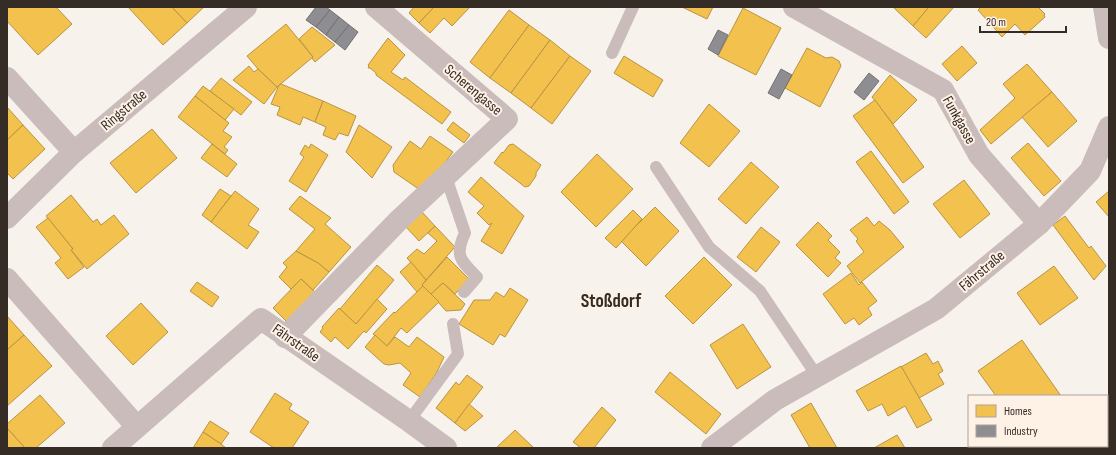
<svg xmlns="http://www.w3.org/2000/svg" width="1116" height="455" font-family="'Sofia Sans Condensed',sans-serif">
  <style>
    .homes { fill: #f2c14e; stroke: #b99442 }
    .industry { fill: #8d8d92; stroke: #727071 }
    .lines { fill: none; stroke-linecap: round; stroke-linejoin: round }
    .service { stroke: #cbbcbc; stroke-width: 12 }
    .minor { stroke: #cbbcbc; stroke-width: 22 }
    .labels { text-anchor: middle; dominant-baseline: central; stroke-width: 4; stroke-linejoin: round; paint-order: stroke }
    .street-label { font-size: 15px; fill: #342c25; stroke: #fef1e6 }
    .district-label { font-size: 19px; font-weight: bold; fill: #342c25; stroke: #fef1e6 }
  </style>
  <rect width="100%" height="100%" fill="#f8f2ec"/>
  <g class="homes">
    <polygon points="7,7 56,7 72,24 38,55 7,21"/>
    <polygon points="128,7 172,7 187,23 163,45"/>
    <polygon points="172,7 204,7 187,23"/>
    <polygon points="414,7 434,7 419,23 409,13"/>
    <polygon points="434,7 470,7 452,26 444,18 430,33 419,23"/>
    <polygon points="682,7 713,7 707,19"/>
    <polygon points="895,7 929,7 913,26 894,8"/>
    <polygon points="929,7 954,7 926,38 913,26"/>
    <polygon points="981,7 1038,7 1045,14 1044,15 1045,17 1025,35 1015,24 1002,37 978,10"/>
    <polygon points="743,8 781,28 756,75 718,56"/>
    <polygon points="509,10 529,25 490,78 470,62"/>
    <polygon points="286,24 313,57 277,87 258,69 247,56"/>
    <polygon points="529,25 550,40 511,93 490,78"/>
    <polygon points="312,27 335,45 315,62 312,58 313,57 299,39"/>
    <polygon points="388,38 405,55 391,72 403,80 405,77 451,112 442,124 376,75 376,73 370,68 368,68 369,66 368,65"/>
    <polygon points="550,40 570,56 531,108 511,93"/>
    <polygon points="962,46 977,63 957,81 942,64"/>
    <polygon points="807,48 826,58 832,57 839,61 841,66 820,107 785,88"/>
    <polygon points="570,56 591,71 552,124 531,108"/>
    <polygon points="624,56 663,80 653,97 614,73"/>
    <polygon points="1027,64 1052,92 991,144 980,130 1015,98 1003,84"/>
    <polygon points="249,66 254,72 258,69 277,87 264,104 233,80"/>
    <polygon points="890,75 917,100 893,124 872,97"/>
    <polygon points="221,78 252,102 241,115 210,91"/>
    <polygon points="281,84 323,101 315,122 303,117 300,125 277,115 280,107 271,104 279,85"/>
    <polygon points="203,86 234,109 225,120 195,96"/>
    <polygon points="1052,92 1077,121 1048,147 1022,117"/>
    <polygon points="195,96 229,123 223,131 232,137 224,147 228,150 225,154 178,117"/>
    <polygon points="875,100 924,167 903,183 853,116"/>
    <polygon points="323,101 356,116 348,136 339,133 335,140 323,135 326,127 315,122"/>
    <polygon points="709,104 740,131 709,167 680,143"/>
    <polygon points="7,107 23,125 7,140"/>
    <polygon points="453,122 470,135 464,143 447,130"/>
    <polygon points="23,125 45,149 13,179 7,173 7,140"/>
    <polygon points="359,125 392,147 372,178 346,152"/>
    <polygon points="152,129 177,158 136,193 110,163"/>
    <polygon points="430,136 453,152 423,192 394,172 393,165 410,141 421,149"/>
    <polygon points="1028,143 1061,181 1044,196 1011,158"/>
    <polygon points="212,144 237,164 227,177 201,158"/>
    <polygon points="311,144 328,155 306,192 289,181 304,157 300,154 305,145 309,148"/>
    <polygon points="513,144 541,165 536,173 536,176 529,186 525,187 494,163 502,152 503,153 509,145"/>
    <polygon points="871,151 909,202 894,214 856,162"/>
    <polygon points="597,154 633,189 596,227 561,192"/>
    <polygon points="751,162 779,187 746,224 718,199"/>
    <polygon points="481,177 524,216 502,254 481,241 492,223 489,225 477,213 484,206 468,192"/>
    <polygon points="964,180 990,214 960,238 933,204"/>
    <polygon points="220,189 231,196 211,222 202,215"/>
    <polygon points="235,191 259,209 248,225 259,232 247,249 211,222"/>
    <polygon points="1109,191 1109,217 1096,202"/>
    <polygon points="71,195 93,222 97,219 101,225 114,215 129,234 87,269 71,250 73,249 46,216"/>
    <polygon points="300,196 331,218 325,224 351,247 329,272 318,263 296,251 315,229 289,209"/>
    <polygon points="655,207 679,231 646,266 621,241"/>
    <polygon points="633,210 642,219 616,248 605,238"/>
    <polygon points="422,212 435,226 419,241 406,227"/>
    <polygon points="1065,216 1089,248 1091,246 1106,266 1094,280 1053,225"/>
    <polygon points="867,217 874,226 879,221 890,230 904,247 860,283 847,266 864,252 856,241 858,239 850,230"/>
    <polygon points="48,218 73,249 71,250 84,267 68,279 55,263 61,258 36,227"/>
    <polygon points="818,222 832,236 828,240 840,252 835,258 841,263 828,277 796,245"/>
    <polygon points="435,226 455,247 426,280 407,258 417,249 424,254 437,241 428,233"/>
    <polygon points="761,227 780,242 756,272 737,257"/>
    <polygon points="296,251 318,263 329,272 313,290 301,279 291,289 279,277 287,267 283,263"/>
    <polygon points="447,257 469,279 455,294 443,283 431,294 422,285"/>
    <polygon points="704,257 732,285 693,324 665,296"/>
    <polygon points="411,262 426,280 422,285 423,286 417,292 400,272"/>
    <polygon points="377,265 394,280 356,324 340,309"/>
    <polygon points="1054,266 1078,298 1040,325 1017,293"/>
    <polygon points="851,273 859,285 862,282 877,301 868,308 872,315 859,325 854,318 845,324 823,294"/>
    <polygon points="301,279 316,293 287,322 273,308"/>
    <polygon points="197,282 219,297 212,307 190,291"/>
    <polygon points="443,283 465,304 461,310 446,311 431,294"/>
    <polygon points="423,286 439,302 407,333 401,328 387,346 373,334 394,312 395,313"/>
    <polygon points="510,288 528,300 505,337 500,334 493,345 459,324 474,300 490,300 496,292 504,297"/>
    <polygon points="377,299 387,309 366,333 364,331 348,349 335,337 331,342 320,332 323,328 322,327 339,308 356,324"/>
    <polygon points="141,303 168,332 133,365 106,336"/>
    <polygon points="7,316 24,335 7,350"/>
    <polygon points="743,324 771,367 737,389 710,345"/>
    <polygon points="24,335 52,366 7,406 7,350"/>
    <polygon points="375,335 387,346 395,337 409,347 417,337 444,357 437,372 420,397 403,385 411,373 400,363 389,365 384,364 365,347"/>
    <polygon points="1022,340 1061,396 996,396 978,371"/>
    <polygon points="926,353 933,364 938,361 943,371 938,374 944,384 919,398 901,367"/>
    <polygon points="901,366 932,420 917,428 905,406 888,416 882,404 868,411 856,391"/>
    <polygon points="670,372 721,414 706,434 655,392"/>
    <polygon points="467,375 483,387 455,423 436,408 456,382 459,385"/>
    <polygon points="275,393 292,404 289,409 309,422 292,448 274,448 250,432"/>
    <polygon points="40,395 65,423 36,448 25,448 7,428 7,424"/>
    <polygon points="811,403 837,448 810,448 791,415"/>
    <polygon points="469,404 483,416 465,431 455,423"/>
    <polygon points="602,407 616,420 594,448 581,448 573,442"/>
    <polygon points="210,421 229,433 221,444 203,432"/>
    <polygon points="7,428 25,448 7,448"/>
    <polygon points="515,430 534,448 496,448"/>
    <polygon points="203,432 221,444 226,448 193,448"/>
    <polygon points="897,435 905,448 874,448"/>
  </g>
  <g class="industry">
    <polygon points="316,7 326,7 330,10 316,27 306,20"/>
    <polygon points="330,10 339,17 326,35 316,27"/>
    <polygon points="339,17 349,25 335,42 326,35"/>
    <polygon points="349,25 358,32 345,50 335,42"/>
    <polygon points="718,30 728,35 718,55 708,49"/>
    <polygon points="781,69 792,75 779,99 768,93"/>
    <polygon points="869,73 879,81 864,100 854,92"/>
  </g>
  <g class="lines">
    <g class="service">
      <polyline points="612,53 633,7"/>
      <polyline points="656,167 709,247 760,291 817,376"/>
      <path d="M446 177 465 233C454 256 461 261 477 277L464 292"/>
      <polyline points="409,421 458,354 453,324"/>
    </g>
    <g class="minor">
      <polyline points="794,7 943,90 979,155 1039,224"/>
      <polyline points="1104,7 1109,38"/>
      <polyline points="7,78 74,152"/>
      <polyline points="7,218 74,152 246,7"/>
      <polyline points="7,279 137,427"/>
      <polyline points="285,337 399,220 507,119 376,7"/>
      <polyline points="113,448 261,319 409,421 446,448"/>
      <polyline points="712,448 775,400 936,309 1039,224 1090,171 1109,127"/>
    </g>
  </g>
  <g class="labels">
    <g class="street-label">
      <text transform="translate(473 90) rotate(40)">Scherengasse</text>
      <text transform="translate(124 110) rotate(-40)">Ringstraße</text>
      <text transform="translate(959 120) rotate(61)">Funkgasse</text>
      <text transform="translate(982 271) rotate(-40)">Fährstraße</text>
      <text transform="translate(296 343) rotate(35)">Fährstraße</text>
    </g>
    <g class="district-label">
      <text x="611" y="301">Stoßdorf</text>
    </g>
  </g>
  <rect width="1116" height="455" fill="none" stroke="#342c25" stroke-width="16"/>
  <rect x="968" y="395" width="140" height="52" fill="#fef1e6" stroke="#ada299"/>
  <rect x="976" y="405" width="20" height="12" fill="#f2c14e" stroke="#ada299"/>
  <text x="1004" y="415" font-size="12" fill="#342c25">Homes</text>
  <rect x="976" y="425" width="20" height="12" fill="#8d8d92" stroke="#ada299"/>
  <text x="1004" y="435" font-size="12" fill="#342c25">Industry</text>
  <path d="M980 26v6h86v-6" fill="none" stroke="#342c25" stroke-width="2"/>
  <text x="986" y="26" font-size="12" fill="#342c25" stroke="#fef1e6" stroke-width="3" paint-order="stroke">20 m</text>
</svg>
